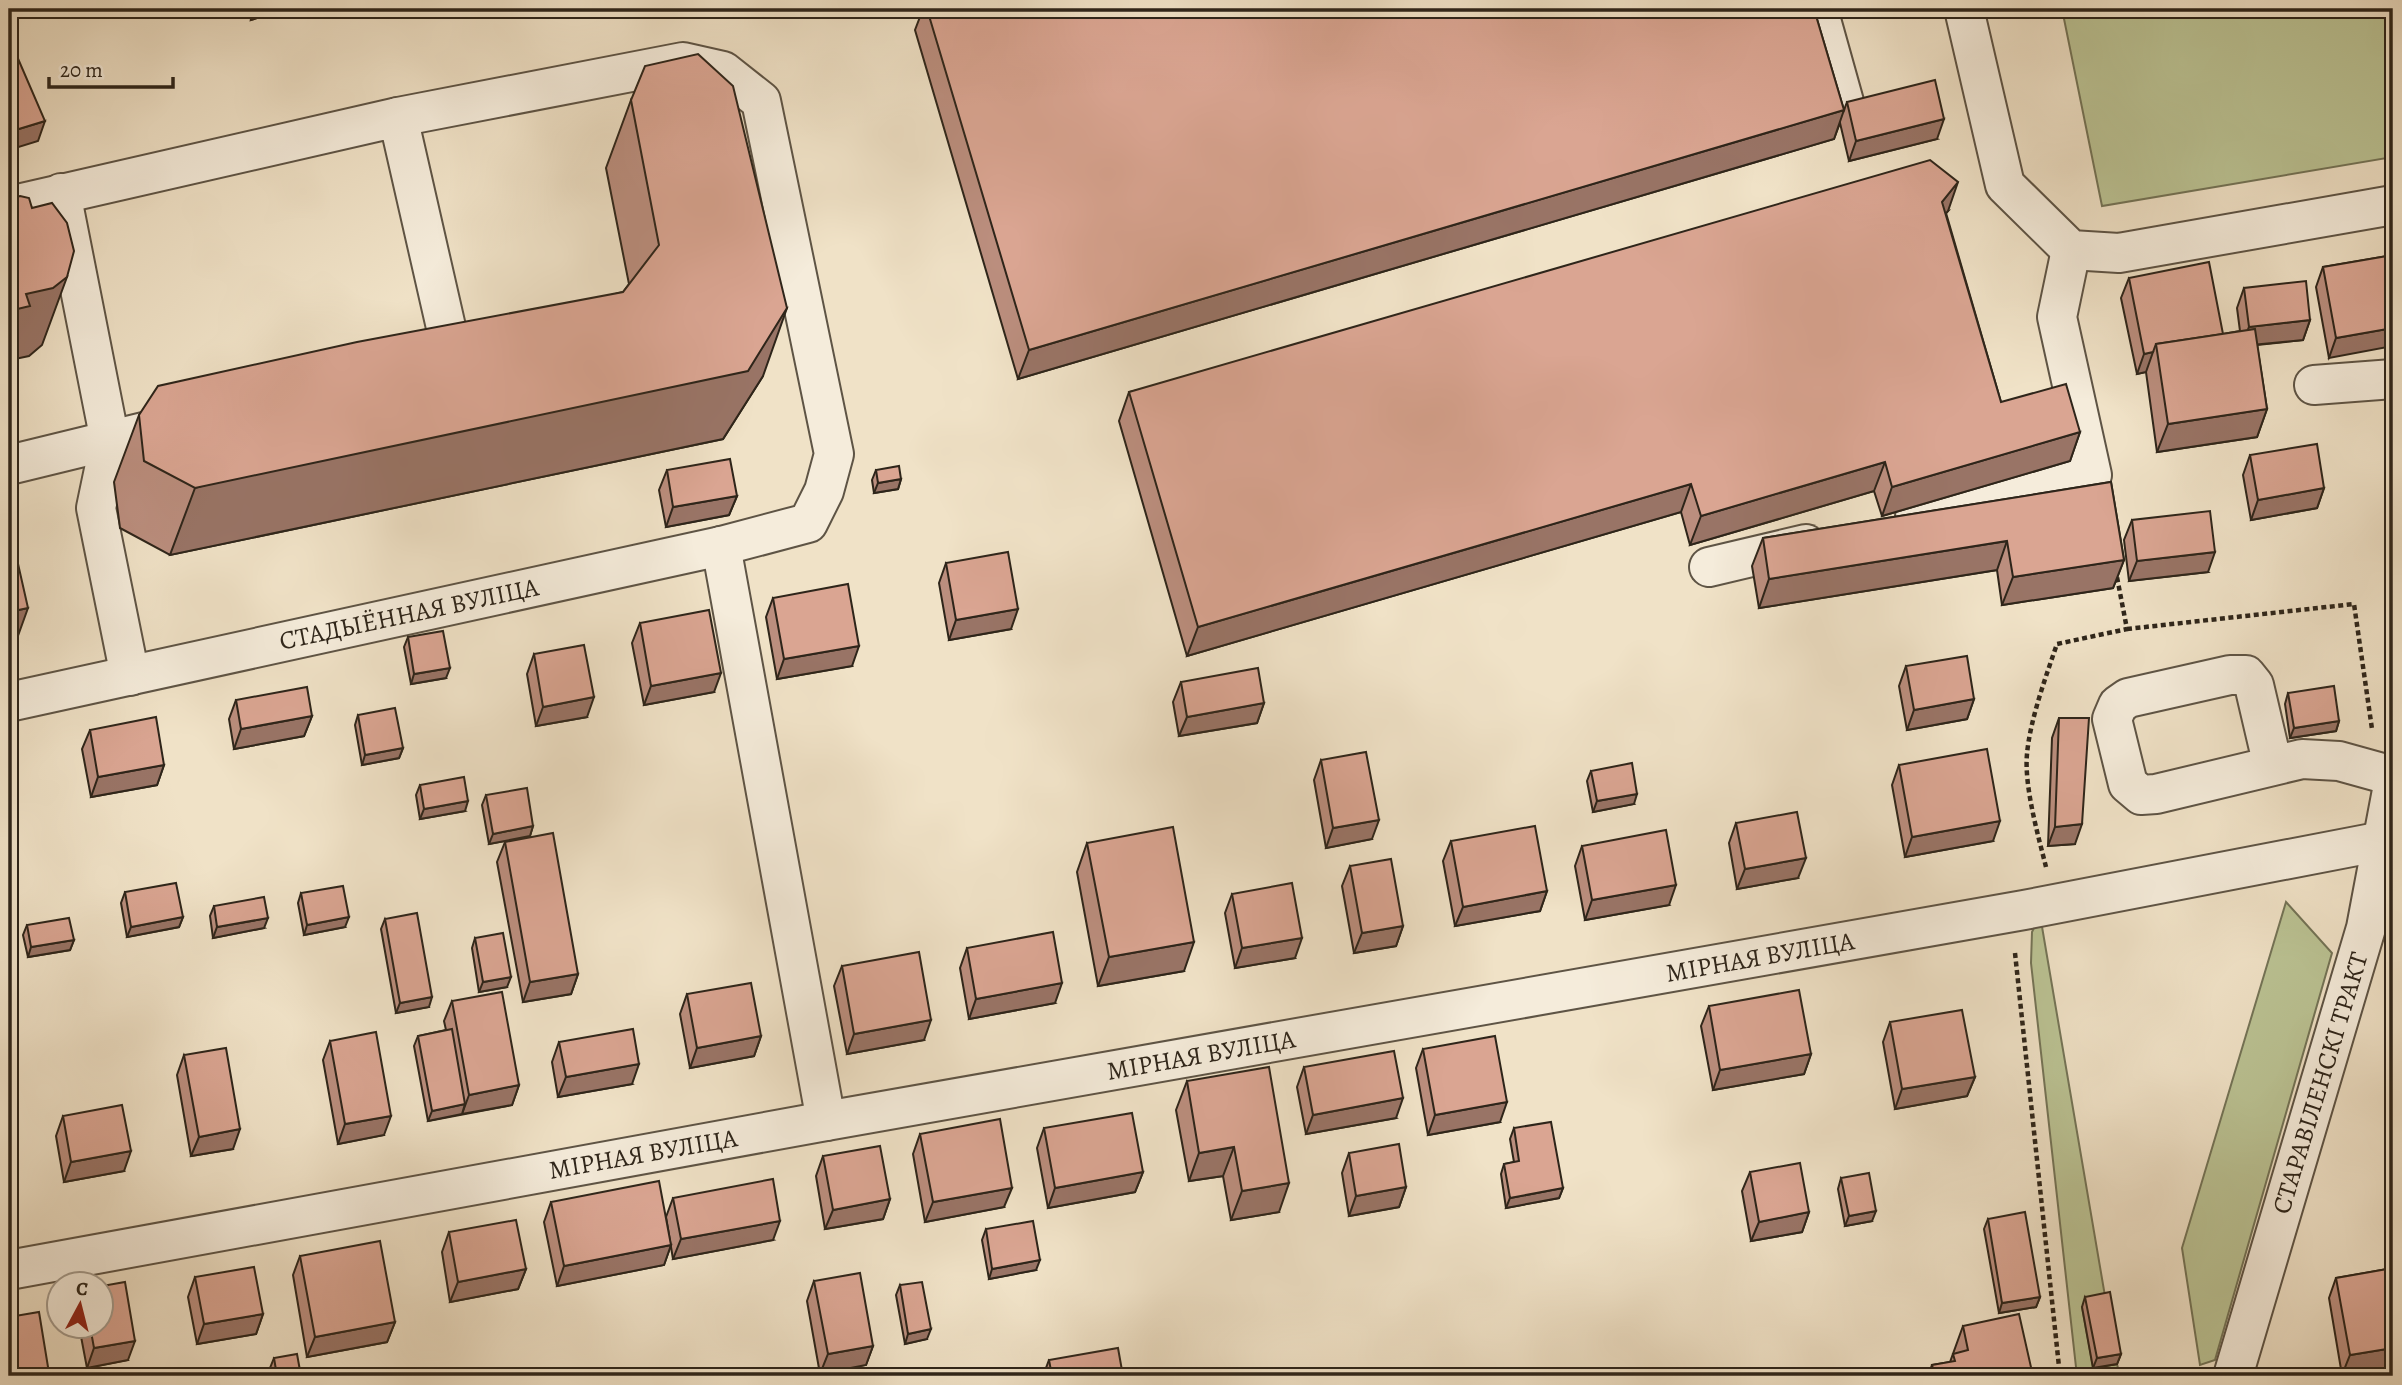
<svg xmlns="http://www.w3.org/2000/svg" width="2402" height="1385" font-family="Alegreya,serif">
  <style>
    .green { fill: #bbc394; stroke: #747457; stroke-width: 2 }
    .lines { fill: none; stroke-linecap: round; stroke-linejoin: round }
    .minor-casing { stroke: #5e5445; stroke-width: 42 }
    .path { stroke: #2e251a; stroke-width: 4.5; stroke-dasharray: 5 3.5; stroke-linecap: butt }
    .minor { stroke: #f5ecdb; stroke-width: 38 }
    .wall { fill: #bb8e7e; stroke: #2e251a; stroke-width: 2 }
    .shaded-wall { fill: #997466; stroke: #2e251a; stroke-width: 2 }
    .building { fill: #daa592; stroke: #2e251a; stroke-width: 2 }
    .labels { text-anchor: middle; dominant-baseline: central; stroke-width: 5; stroke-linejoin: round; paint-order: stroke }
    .street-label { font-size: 26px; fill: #2e251a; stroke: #f5ecdb }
  </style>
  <rect width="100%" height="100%" fill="#f0e2c7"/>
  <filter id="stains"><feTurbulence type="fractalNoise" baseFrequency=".00286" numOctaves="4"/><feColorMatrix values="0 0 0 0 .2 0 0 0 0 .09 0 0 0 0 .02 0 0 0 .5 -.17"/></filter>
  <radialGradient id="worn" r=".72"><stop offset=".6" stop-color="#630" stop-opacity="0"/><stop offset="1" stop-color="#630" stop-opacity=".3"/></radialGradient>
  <g class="green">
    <polygon points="2062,9 2393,9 2393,157 2102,206"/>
    <polygon points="2286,902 2332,953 2215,1360 2200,1365 2182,1248"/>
    <polygon points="2040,915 2106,1302 2082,1307 2093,1367 2117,1364 2120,1376 2077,1376 2031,963 2032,932"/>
  </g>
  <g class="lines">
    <defs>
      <g id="minor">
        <polyline points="1818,9 1844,102"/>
        <polyline points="1964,9 2005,185 2071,250 2119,253 2393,205"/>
        <polyline points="61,193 110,441 96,508 130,676"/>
        <polyline points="9,206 398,117 453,358 434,363"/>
        <polyline points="2314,385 2393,379"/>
        <polyline points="9,465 181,423"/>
        <polyline points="1915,517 2092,475 2057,317 2071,250"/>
        <polyline points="721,546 826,1121"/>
        <polyline points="1709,567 1806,544"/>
        <polyline points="9,702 721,546 808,523 824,491 834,454 761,101 723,71 683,62 398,117"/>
        <polyline points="2273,766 2254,685 2246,675 2230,675 2128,698 2118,705 2112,719 2128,784 2141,795 2156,794 2302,759 2339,761 2393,776"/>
        <polyline points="9,1270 826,1121 2024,910 2393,839"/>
        <polyline points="2233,1376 2366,928 2393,785"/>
      </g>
    </defs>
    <use href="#minor" class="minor-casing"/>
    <g class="path">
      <polyline points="2127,629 2354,604 2372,729"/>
      <path d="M2046 867C2038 835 2024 786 2027 754 2030 720 2046 676 2057 644L2127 629 2116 572"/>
      <polyline points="2015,953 2060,1376"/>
    </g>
    <use href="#minor" class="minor"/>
  </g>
  <g class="wall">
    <polygon points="248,9 283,9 282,10 251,20"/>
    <polygon points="923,9 1814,9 1844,110 1847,102 1937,139 1849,161 1840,123 1834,139 1018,379 915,30"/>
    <polygon points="631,100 763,376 723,439 170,555 120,528 114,482 139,415 623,292 629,284 606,168"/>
    <polygon points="1948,211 1946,213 2001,402 2080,432 2070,461 1882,516 1874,491 1690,545 1681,512 1187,656 1119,421 1129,392"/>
    <polygon points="2393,255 2329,358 2316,287 2323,267"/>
    <polygon points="2129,278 2223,334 2240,331 2237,308 2244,288 2310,320 2303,340 2257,345 2267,409 2257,437 2157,452 2146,372 2137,374 2121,298"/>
    <polygon points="2250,455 2324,488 2317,508 2251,520 2243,475"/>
    <polygon points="667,470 737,496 729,515 666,527 659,490"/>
    <polygon points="876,470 901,479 898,489 874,493 872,480"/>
    <polygon points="2111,482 2124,560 2113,588 2002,605 1997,570 1759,608 1752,566 1763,538"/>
    <polygon points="2132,520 2208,572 2129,581 2124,540"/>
    <polygon points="946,563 1011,629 949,640 939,583"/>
    <polygon points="773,598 852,666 777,679 766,617"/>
    <polygon points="640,623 714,692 644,705 632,643"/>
    <polygon points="408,637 446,678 411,684 404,647"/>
    <polygon points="534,654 587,717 536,726 527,674"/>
    <polygon points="1906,666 1974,699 1967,719 1907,730 1899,686"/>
    <polygon points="1181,682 1264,703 1257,723 1179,736 1173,702"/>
    <polygon points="2288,693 2339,721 2336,731 2290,738 2285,704"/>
    <polygon points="236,700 312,716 304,736 234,749 229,719"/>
    <polygon points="358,715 403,748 399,758 362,765 355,725"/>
    <polygon points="2059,718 2075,844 2048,846 2052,738"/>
    <polygon points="90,730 164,765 157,785 91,797 82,749"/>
    <polygon points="1321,760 1372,839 1326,848 1314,780"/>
    <polygon points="1899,765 1993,841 1905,857 1892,785"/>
    <polygon points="1591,771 1634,804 1593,812 1587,781"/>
    <polygon points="420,785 465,811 420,819 416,795"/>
    <polygon points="486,795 533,826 530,836 489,844 482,805"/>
    <polygon points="1736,823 1798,878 1737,889 1729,843"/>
    <polygon points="1451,841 1547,891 1540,911 1455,926 1443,861"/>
    <polygon points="505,842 578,974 571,994 523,1002 497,862"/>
    <polygon points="1087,843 1184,971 1098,986 1077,872"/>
    <polygon points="1582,846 1669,905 1585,920 1575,866"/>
    <polygon points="1350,866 1403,926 1396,946 1354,953 1342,886"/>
    <polygon points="125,892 183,917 179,927 127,937 121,903"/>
    <polygon points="301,893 345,927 304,935 298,903"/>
    <polygon points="1232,894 1295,958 1235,968 1225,913"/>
    <polygon points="214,906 264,928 213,938 210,916"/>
    <polygon points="385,919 429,1007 396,1013 381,929"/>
    <polygon points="27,925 74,940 70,950 28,957 23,935"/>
    <polygon points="475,938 507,987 479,992 472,948"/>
    <polygon points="967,948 1055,1003 969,1019 960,968"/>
    <polygon points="842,966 924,1040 847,1054 834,986"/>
    <polygon points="687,994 761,1036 754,1056 690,1068 680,1014"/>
    <polygon points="452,1001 519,1085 512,1105 428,1121 414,1046 418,1036 446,1030 444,1021"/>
    <polygon points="1709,1006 1811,1054 1804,1074 1713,1090 1701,1026"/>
    <polygon points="1890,1022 1975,1077 1967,1096 1895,1109 1883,1042"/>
    <polygon points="330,1041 384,1135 338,1144 323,1060"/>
    <polygon points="559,1042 632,1084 558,1097 552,1062"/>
    <polygon points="1423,1049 1500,1122 1428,1135 1416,1068"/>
    <polygon points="184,1055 233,1149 191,1156 177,1075"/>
    <polygon points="1304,1067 1396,1118 1306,1134 1297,1087"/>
    <polygon points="1187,1081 1279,1212 1231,1220 1223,1176 1189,1181 1176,1110"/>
    <polygon points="63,1116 124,1171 64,1182 56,1136"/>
    <polygon points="1044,1128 1143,1172 1135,1192 1048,1208 1037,1148"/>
    <polygon points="1514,1128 1563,1188 1559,1198 1506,1208 1501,1174 1504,1164 1514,1162 1510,1139"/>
    <polygon points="920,1134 1004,1207 925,1222 913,1154"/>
    <polygon points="1349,1153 1406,1187 1399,1207 1349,1216 1342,1173"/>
    <polygon points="823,1156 890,1199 883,1219 825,1229 816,1176"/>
    <polygon points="1750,1172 1809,1212 1802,1232 1751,1241 1742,1191"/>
    <polygon points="1841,1178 1872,1221 1845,1226 1838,1189"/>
    <polygon points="673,1198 773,1240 673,1259 666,1217"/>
    <polygon points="551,1202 671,1245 664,1265 557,1286 544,1222"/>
    <polygon points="1988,1219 2040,1297 2036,1307 1999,1313 1984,1229"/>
    <polygon points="986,1229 1036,1270 989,1279 982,1240"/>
    <polygon points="449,1232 526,1269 518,1289 450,1302 442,1252"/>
    <polygon points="300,1256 395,1322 387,1342 307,1357 293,1275"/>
    <polygon points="2393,1268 2393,1367 2342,1375 2329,1298 2336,1278"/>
    <polygon points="195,1277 263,1314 256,1334 197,1344 188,1297"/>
    <polygon points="814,1281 873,1346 866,1365 820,1374 807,1301"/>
    <polygon points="900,1285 927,1339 905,1344 896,1295"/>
    <polygon points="2085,1297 2121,1354 2117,1364 2093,1368 2082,1307"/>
    <polygon points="79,1326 102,1326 128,1360 87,1368"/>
    <polygon points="1963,1326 2033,1376 1928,1376 1932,1365 1950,1362"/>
    <polygon points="274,1358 301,1376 272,1376 270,1368"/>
    <polygon points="1049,1360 1123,1376 1043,1376"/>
  </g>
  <g class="shaded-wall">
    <polygon points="258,9 283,9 282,10 251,20 255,10"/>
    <polygon points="1844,110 1834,139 1018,379 1029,350"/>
    <polygon points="1944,119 1937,139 1849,161 1856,141"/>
    <polygon points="45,121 38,141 9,150 9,132"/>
    <polygon points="1958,182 1948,211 1932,230 1942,202"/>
    <polygon points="67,277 42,345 29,356 10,360 9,364 9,311 26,294"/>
    <polygon points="787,308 763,376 723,439 170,555 195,488"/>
    <polygon points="2310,320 2303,340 2241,346 2249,327"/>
    <polygon points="2393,328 2393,346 2329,358 2336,338"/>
    <polygon points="2153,352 2146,372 2137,374 2144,354"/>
    <polygon points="2267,409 2257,437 2157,452 2168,424"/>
    <polygon points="2080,432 2070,461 1882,516 1892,487"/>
    <polygon points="1885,462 1874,491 1690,545 1701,516"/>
    <polygon points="901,479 898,489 874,493 878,483"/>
    <polygon points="1691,484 1681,512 1187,656 1198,627"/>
    <polygon points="2324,488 2317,508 2251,520 2258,500"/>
    <polygon points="737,496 729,515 666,527 673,507"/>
    <polygon points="2007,541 1997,570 1759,608 1769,579"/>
    <polygon points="2215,552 2208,572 2129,581 2137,561"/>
    <polygon points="2124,560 2113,588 2002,605 2013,577"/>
    <polygon points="28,608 10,658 9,658 9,612"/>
    <polygon points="1018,609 1011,629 949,640 956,620"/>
    <polygon points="859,646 852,666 777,679 784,659"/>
    <polygon points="450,668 446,678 411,684 414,674"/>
    <polygon points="721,673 714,692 644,705 651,686"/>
    <polygon points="594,697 587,717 536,726 543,707"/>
    <polygon points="1974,699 1967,719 1907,730 1914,710"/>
    <polygon points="1264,703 1257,723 1179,736 1187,717"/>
    <polygon points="312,716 304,736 234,749 241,729"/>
    <polygon points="2339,721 2336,731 2290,738 2294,728"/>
    <polygon points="403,748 399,758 362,765 365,755"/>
    <polygon points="164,765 157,785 91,797 98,777"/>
    <polygon points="1637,794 1634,804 1593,812 1597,801"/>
    <polygon points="468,801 465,811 420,819 424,809"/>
    <polygon points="1379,820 1372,839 1326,848 1333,828"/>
    <polygon points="2000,821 1993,841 1905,857 1912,837"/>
    <polygon points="2082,824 2075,844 2048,846 2055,827"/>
    <polygon points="533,826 530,836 489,844 493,834"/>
    <polygon points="1806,858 1798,878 1737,889 1745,869"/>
    <polygon points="1676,885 1669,905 1585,920 1592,900"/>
    <polygon points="1547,891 1540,911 1455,926 1463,907"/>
    <polygon points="183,917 179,927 127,937 131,927"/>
    <polygon points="349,917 345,927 304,935 307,925"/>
    <polygon points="268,918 264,928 213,938 217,927"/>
    <polygon points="1403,926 1396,946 1354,953 1362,933"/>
    <polygon points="1302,938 1295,958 1235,968 1242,948"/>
    <polygon points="74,940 70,950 28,957 31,947"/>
    <polygon points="1194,942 1184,971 1098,986 1109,957"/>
    <polygon points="578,974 571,994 523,1002 530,982"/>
    <polygon points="511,977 507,987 479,992 483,982"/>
    <polygon points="1062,983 1055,1003 969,1019 976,999"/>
    <polygon points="432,997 429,1007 396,1013 400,1003"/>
    <polygon points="931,1020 924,1040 847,1054 854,1034"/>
    <polygon points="761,1036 754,1056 690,1068 697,1048"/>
    <polygon points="1811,1054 1804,1074 1713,1090 1720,1070"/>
    <polygon points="639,1064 632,1084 558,1097 566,1077"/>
    <polygon points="1975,1077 1967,1096 1895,1109 1902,1089"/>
    <polygon points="519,1085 512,1105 462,1114 469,1095"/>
    <polygon points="1403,1098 1396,1118 1306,1134 1313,1115"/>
    <polygon points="1507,1102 1500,1122 1428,1135 1435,1115"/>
    <polygon points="465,1104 462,1114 428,1121 432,1111"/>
    <polygon points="391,1116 384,1135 338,1144 345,1124"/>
    <polygon points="240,1129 233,1149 191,1156 199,1137"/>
    <polygon points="15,1138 9,1154 9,1139"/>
    <polygon points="1234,1147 1223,1176 1189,1181 1199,1153"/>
    <polygon points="131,1151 124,1171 64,1182 71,1162"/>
    <polygon points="1143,1172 1135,1192 1048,1208 1055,1188"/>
    <polygon points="1289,1183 1279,1212 1231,1220 1242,1191"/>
    <polygon points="1406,1187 1399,1207 1349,1216 1356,1196"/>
    <polygon points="1012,1188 1004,1207 925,1222 933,1202"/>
    <polygon points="1563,1188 1559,1198 1506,1208 1510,1198"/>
    <polygon points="890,1199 883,1219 825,1229 833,1210"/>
    <polygon points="1876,1211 1872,1221 1845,1226 1849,1216"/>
    <polygon points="1809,1212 1802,1232 1751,1241 1759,1222"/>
    <polygon points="780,1221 773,1240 673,1259 681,1239"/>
    <polygon points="671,1245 664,1265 557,1286 564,1266"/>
    <polygon points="1040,1260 1036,1270 989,1279 992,1269"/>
    <polygon points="526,1269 518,1289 450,1302 458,1282"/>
    <polygon points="2040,1297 2036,1307 1999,1313 2002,1303"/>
    <polygon points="263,1314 256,1334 197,1344 204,1324"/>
    <polygon points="395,1322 387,1342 307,1357 315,1337"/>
    <polygon points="931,1329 927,1339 905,1344 908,1334"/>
    <polygon points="135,1341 128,1360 87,1368 94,1348"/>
    <polygon points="873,1346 866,1365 820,1374 828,1354"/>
    <polygon points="2393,1348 2393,1367 2342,1375 2350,1355"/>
    <polygon points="2121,1354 2117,1364 2093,1368 2097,1358"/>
    <polygon points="49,1373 48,1376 28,1376"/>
  </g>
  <g class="building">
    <polygon points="927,9 1814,9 1844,110 1029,350"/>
    <polygon points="16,54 45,121 9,132 9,57"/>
    <polygon points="698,54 733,86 787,308 748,371 195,488 144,461 139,415 158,386 357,342 623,292 659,245 631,100 645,66"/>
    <polygon points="1935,80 1944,119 1856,141 1847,102"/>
    <polygon points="1930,160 1958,182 1942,202 2001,402 2066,384 2080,432 1892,487 1885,462 1701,516 1691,484 1198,627 1129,392"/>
    <polygon points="20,196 29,198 32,208 52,203 67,223 74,251 67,277 53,288 26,294 30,306 9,311 9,203 13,198"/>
    <polygon points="2393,255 2393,328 2336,338 2323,267"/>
    <polygon points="2209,262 2223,334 2156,344 2153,352 2144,354 2129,278"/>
    <polygon points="2306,281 2310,320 2249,327 2244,288"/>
    <polygon points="2255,329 2267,409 2168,424 2156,344"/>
    <polygon points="2317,444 2324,488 2258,500 2250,455"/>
    <polygon points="730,459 737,496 673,507 667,470"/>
    <polygon points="899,466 901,479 878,483 876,470"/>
    <polygon points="2111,482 2124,560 2013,577 2007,541 1769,579 1763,538"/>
    <polygon points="2210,511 2215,552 2137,561 2132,520"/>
    <polygon points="9,524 28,608 9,612"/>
    <polygon points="1008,552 1018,609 956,620 946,563"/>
    <polygon points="848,584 859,646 784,659 773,598"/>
    <polygon points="709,610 721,673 651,686 640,623"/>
    <polygon points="443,631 450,668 414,674 408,637"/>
    <polygon points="584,645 594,697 543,707 534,654"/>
    <polygon points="1967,656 1974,699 1914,710 1906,666"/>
    <polygon points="1258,668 1264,703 1187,717 1181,682"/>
    <polygon points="2334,686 2339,721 2294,728 2288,693"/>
    <polygon points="307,687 312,716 241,729 236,700"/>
    <polygon points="395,708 403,748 365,755 358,715"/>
    <polygon points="156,717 164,765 98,777 90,730"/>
    <polygon points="2059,718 2089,718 2082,824 2055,827"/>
    <polygon points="1987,749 2000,821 1912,837 1899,765"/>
    <polygon points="1366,752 1379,820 1333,828 1321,760"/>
    <polygon points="1632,763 1637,794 1597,801 1591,771"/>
    <polygon points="464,777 468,801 424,809 420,785"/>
    <polygon points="527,788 533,826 493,834 486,795"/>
    <polygon points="1797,812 1806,858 1745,869 1736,823"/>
    <polygon points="1535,826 1547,891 1463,907 1451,841"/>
    <polygon points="1173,827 1194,942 1109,957 1087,843"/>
    <polygon points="1666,830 1676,885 1592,900 1582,846"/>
    <polygon points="553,833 578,974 530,982 505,842"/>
    <polygon points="1391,859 1403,926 1362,933 1350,866"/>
    <polygon points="176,883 183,917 131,927 125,892"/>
    <polygon points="1292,883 1302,938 1242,948 1232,894"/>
    <polygon points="343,886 349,917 307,925 301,893"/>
    <polygon points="264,897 268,918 217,927 214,906"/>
    <polygon points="417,913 432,997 400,1003 385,919"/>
    <polygon points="69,918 74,940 31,947 27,925"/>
    <polygon points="1053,932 1062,983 976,999 967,948"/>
    <polygon points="503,933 511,977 483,982 475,938"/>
    <polygon points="919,952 931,1020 854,1034 842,966"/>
    <polygon points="751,983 761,1036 697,1048 687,994"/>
    <polygon points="1799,990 1811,1054 1720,1070 1709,1006"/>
    <polygon points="502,992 519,1085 469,1095 452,1001"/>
    <polygon points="1962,1010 1975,1077 1902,1089 1890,1022"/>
    <polygon points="452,1029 465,1104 432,1111 418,1036"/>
    <polygon points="633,1029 639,1064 566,1077 559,1042"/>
    <polygon points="376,1032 391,1116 345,1124 330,1041"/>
    <polygon points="1495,1036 1507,1102 1435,1115 1423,1049"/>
    <polygon points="226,1048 240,1129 199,1137 184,1055"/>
    <polygon points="1394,1051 1403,1098 1313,1115 1304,1067"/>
    <polygon points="1269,1067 1289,1183 1242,1191 1234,1147 1199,1153 1187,1081"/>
    <polygon points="9,1105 15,1138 9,1139"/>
    <polygon points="122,1105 131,1151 71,1162 63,1116"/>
    <polygon points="1132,1113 1143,1172 1055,1188 1044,1128"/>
    <polygon points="1000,1119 1012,1188 933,1202 920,1134"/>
    <polygon points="1551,1122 1563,1188 1510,1198 1504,1164 1519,1161 1514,1128"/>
    <polygon points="1399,1144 1406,1187 1356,1196 1349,1153"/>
    <polygon points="880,1146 890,1199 833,1210 823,1156"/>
    <polygon points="1800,1163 1809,1212 1759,1222 1750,1172"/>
    <polygon points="1869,1173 1876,1211 1849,1216 1841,1178"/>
    <polygon points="773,1179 780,1221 681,1239 673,1198"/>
    <polygon points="659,1181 671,1245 564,1266 551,1202"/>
    <polygon points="2025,1212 2040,1297 2002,1303 1988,1219"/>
    <polygon points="516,1220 526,1269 458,1282 449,1232"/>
    <polygon points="1033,1221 1040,1260 992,1269 986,1229"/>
    <polygon points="380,1241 395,1322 315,1337 300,1256"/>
    <polygon points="254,1267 263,1314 204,1324 195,1277"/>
    <polygon points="2393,1268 2393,1348 2350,1355 2336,1278"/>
    <polygon points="860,1273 873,1346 828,1354 814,1281"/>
    <polygon points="125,1282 135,1341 94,1348 90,1326 102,1326 102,1286"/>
    <polygon points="922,1282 931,1329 908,1334 900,1285"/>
    <polygon points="2110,1292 2121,1354 2097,1358 2085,1297"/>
    <polygon points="39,1312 49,1373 28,1376 9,1376 9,1317"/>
    <polygon points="2019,1314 2033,1376 1935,1376 1932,1365 1955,1361 1953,1354 1968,1350 1963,1326"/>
    <polygon points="1118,1348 1123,1376 1052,1376 1049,1360"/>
    <polygon points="297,1354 301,1376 277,1376 274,1358"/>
  </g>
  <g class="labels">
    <g class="street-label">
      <text transform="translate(409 614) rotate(-12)">СТАДЫЁННАЯ ВУЛІЦА</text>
      <text transform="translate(1760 957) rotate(-10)">МІРНАЯ ВУЛІЦА</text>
      <text transform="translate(1201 1055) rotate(-10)">МІРНАЯ ВУЛІЦА</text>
      <text transform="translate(2320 1083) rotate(-73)">СТАРАВІЛЕНСКІ ТРАКТ</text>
      <text transform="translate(643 1154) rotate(-10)">МІРНАЯ ВУЛІЦА</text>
    </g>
  </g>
  <rect width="2402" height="1385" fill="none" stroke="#f0e2c7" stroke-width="35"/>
  <rect x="10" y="10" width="2381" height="1364" fill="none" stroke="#2e251a" stroke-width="3.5"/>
  <rect x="18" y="18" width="2367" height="1350" fill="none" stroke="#2e251a" stroke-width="2"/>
  <g transform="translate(80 1305) rotate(7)"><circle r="33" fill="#f5ecdb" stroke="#a59c8e" stroke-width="2"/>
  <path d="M0-5L12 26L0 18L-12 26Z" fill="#8f2418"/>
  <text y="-10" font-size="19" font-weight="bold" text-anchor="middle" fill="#2e251a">С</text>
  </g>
  <path d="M49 77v10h124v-10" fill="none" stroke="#2e251a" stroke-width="3.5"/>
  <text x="60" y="77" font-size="21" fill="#2e251a" stroke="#f5ecdb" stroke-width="5" paint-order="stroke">20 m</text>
  <rect width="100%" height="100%" filter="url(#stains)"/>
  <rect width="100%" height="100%" fill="url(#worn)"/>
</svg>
